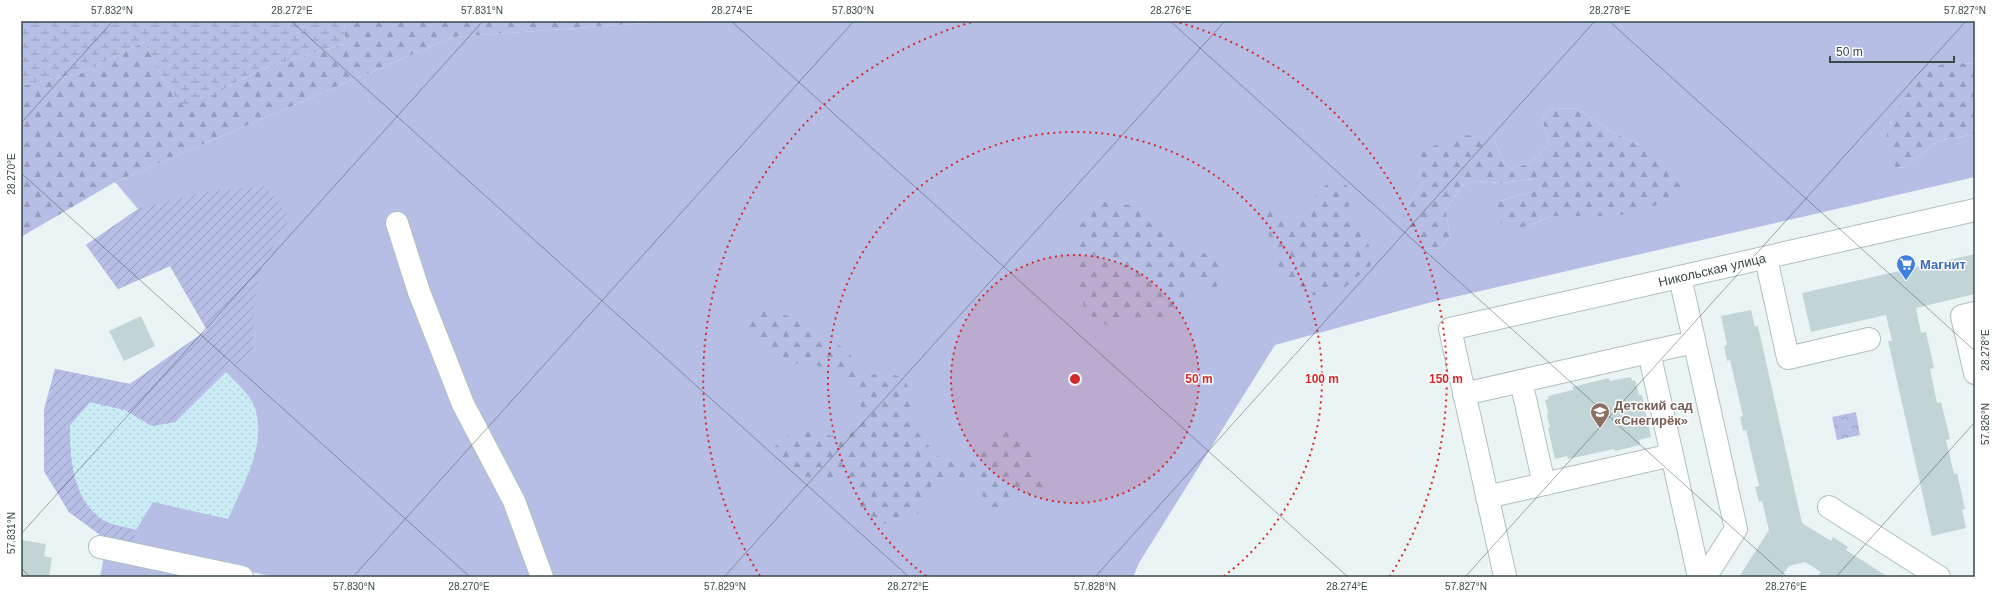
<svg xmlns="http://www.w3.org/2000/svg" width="1996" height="598" font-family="Helvetica,sans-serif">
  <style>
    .grass { fill: #b7bee6; fill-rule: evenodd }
    .forest { fill: url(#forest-firs) }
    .wetland { fill: url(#wetland-marsh) }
    .sand { fill: url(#sand-dots) }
    .park { fill: url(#park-crowns) }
    .garden { fill: url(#garden-furrows) }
    .building { fill: #c1d5d6 }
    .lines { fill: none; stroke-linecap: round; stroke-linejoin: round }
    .minor-casing { stroke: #aebfc0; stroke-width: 24 }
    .minor { stroke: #fff; stroke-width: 22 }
    .ticks { fill: none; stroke: #394849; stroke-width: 1; stroke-opacity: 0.45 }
    .ring { fill: none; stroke: #d62828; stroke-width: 2; stroke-dasharray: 2 4 }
    .labels { text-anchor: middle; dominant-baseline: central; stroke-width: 3; stroke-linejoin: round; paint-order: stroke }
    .shop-label { font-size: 13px; font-weight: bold; fill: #366cbe; stroke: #fff; text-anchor: start }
    .street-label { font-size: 13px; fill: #394849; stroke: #fff }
    .education-label { font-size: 13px; font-weight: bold; fill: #785e54; stroke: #fff; text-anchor: start }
    .centre { fill: #d62828; stroke: #fff; stroke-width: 2 }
    .ring-label { font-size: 12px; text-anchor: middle; font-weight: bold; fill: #d62828; stroke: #fff; stroke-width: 3; stroke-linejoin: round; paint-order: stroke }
    .neatline { fill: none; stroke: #394849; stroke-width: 1.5 }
    .ticks-label { font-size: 10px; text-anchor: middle; fill: #394849 }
  </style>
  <defs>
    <pattern id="forest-firs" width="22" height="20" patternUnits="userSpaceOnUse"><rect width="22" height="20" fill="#b7bee6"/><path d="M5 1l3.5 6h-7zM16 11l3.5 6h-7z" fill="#969cbc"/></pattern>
    <pattern id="wetland-marsh" width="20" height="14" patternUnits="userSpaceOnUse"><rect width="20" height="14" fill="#b7bee6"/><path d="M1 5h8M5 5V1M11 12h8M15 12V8" fill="none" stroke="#969cbc"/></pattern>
    <pattern id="sand-dots" width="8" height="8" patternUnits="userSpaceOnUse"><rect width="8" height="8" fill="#caedf5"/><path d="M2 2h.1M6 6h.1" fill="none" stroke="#aecdd4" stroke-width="1.8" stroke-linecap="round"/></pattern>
    <pattern id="park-crowns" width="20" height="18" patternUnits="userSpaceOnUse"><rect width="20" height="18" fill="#b7bee6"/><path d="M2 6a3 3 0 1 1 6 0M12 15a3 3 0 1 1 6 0" fill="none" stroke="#969cbc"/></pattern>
    <pattern id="garden-furrows" width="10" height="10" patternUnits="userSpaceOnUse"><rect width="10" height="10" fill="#b7bee6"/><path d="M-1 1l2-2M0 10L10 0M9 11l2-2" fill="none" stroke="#969cbc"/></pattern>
  </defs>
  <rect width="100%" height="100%" fill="#ebf4f5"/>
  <g class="grass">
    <path d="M674 21H1975V64L1947 62 1925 71 1890 123 1896 168 1905 167 1938 141 1975 134V177L1428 303 1275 345 1139 563 1133 577H274L107 540 69 512 44 471V410L55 369 130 384 207 330 170 266 118 289 86 245 138 209 115 182 453 37ZM1553 108 1578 109 1612 132 1639 145 1617 216H1551L1529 226 1500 201 1542 189 1541 181 1534 179 1502 183 1478 181 1463 185 1449 204 1446 211 1450 236 1441 248 1425 249 1404 212 1422 185 1494 139 1503 161 1509 167C1528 168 1538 156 1550 144L1542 120 1546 113Z"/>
    <polygon points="104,556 186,577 100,577"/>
  </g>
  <g class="forest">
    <polygon points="345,21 674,21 453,37 115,182 21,237 21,86 81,73 144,42 169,89 227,87 262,69 344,44"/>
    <path d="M1947 62 1975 64V134L1938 141 1905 167 1896 168C1893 163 1889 158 1887 152 1881 125 1906 97 1920 76L1925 71Z"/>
    <path d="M1553 108 1578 109 1612 132 1639 145 1678 178 1684 193 1679 199 1617 216H1551L1529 226 1511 228 1497 221 1494 206 1500 201 1541 189V181L1534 179 1502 183 1478 181 1463 185 1449 204 1446 211 1450 236 1441 248 1425 249 1407 235 1403 228 1404 212 1422 185 1421 152 1459 134 1494 139 1503 161 1509 167C1528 168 1538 156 1550 144L1542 120 1546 113Z"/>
    <polygon points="1330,182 1345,184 1353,192 1348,209 1368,243 1373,258 1370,266 1345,287 1322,296 1305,294 1292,284 1273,258 1266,217 1270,211 1279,210 1297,223 1310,214 1318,191"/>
    <path d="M1097 201 1129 205 1148 218 1164 235 1199 254 1215 252 1227 261 1215 291 1200 292 1197 276 1190 280 1180 311 1173 315 1107 325 1086 313C1081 299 1072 254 1074 240 1077 224 1087 213 1097 201Z"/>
    <path d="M767 310 791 317 847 350 852 357 850 366C863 387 882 364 902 379 915 389 908 409 912 423 913 430 937 454 943 461L958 463 966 461 993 431 1000 428 1016 427 1021 433 1048 492 1044 499 1036 500 1015 486 1009 509 997 520 983 511 982 486C967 475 951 477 933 478 930 488 930 503 922 510 913 518 878 528 867 524 861 521 857 515 852 512L853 504 861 490 838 480 813 479 798 474 767 457 770 450 802 426 810 425 831 436 847 429 864 411 855 398 854 388C843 381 832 370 819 366 811 363 800 365 791 363 770 358 751 341 746 320L750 313Z"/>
  </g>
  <polygon class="wetland" points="21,21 345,21 344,44 262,69 227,87 188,111 169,89 144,42 81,73 21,86"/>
  <path class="sand" d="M226 372C235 382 250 394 255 408 267 446 243 484 228 519L153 502 136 530C127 527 112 526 103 520 73 501 69 457 70 425L90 402 125 410 152 426 175 422Z"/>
  <polygon class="park" points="1856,412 1860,435 1837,440 1832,417"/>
  <path class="garden" d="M266 186 290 218 262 265 253 308V351L226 372 175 422 152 426 125 410 90 402 70 425C69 457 73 501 103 520 112 526 127 527 136 530L133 546 107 540 69 512 44 471V410L55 369 130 384 207 330 170 266 118 289 86 245 138 209 203 192Z"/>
  <g class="building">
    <polygon points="1975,254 1975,294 1916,308 1921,333 1926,332 1934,368 1930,369 1937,403 1941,402 1950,439 1946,440 1954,474 1957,473 1965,509 1962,510 1966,528 1932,536 1888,341 1892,341 1886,315 1811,332 1802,293"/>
    <polygon points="1751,310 1755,327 1758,326 1802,523 1831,541 1833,537 1848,547 1846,550 1888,577 1817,577 1821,572 1805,562 1789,566 1781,577 1739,577 1769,530 1762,501 1759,502 1757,494 1755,487 1759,486 1746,430 1743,431 1740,417 1743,416 1730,360 1727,361 1724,346 1727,345 1721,316"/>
    <polygon points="141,316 155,346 124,361 109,331"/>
    <polygon points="1631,377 1632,381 1635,380 1639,395 1642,395 1651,437 1639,440 1640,445 1615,451 1614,449 1568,459 1567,456 1555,459 1548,428 1550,427 1547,416 1548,412 1545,400 1549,399 1548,396 1573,390 1572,387 1609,378 1610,381"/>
    <polygon points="21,540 46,544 44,556 52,558 49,577 21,577"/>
  </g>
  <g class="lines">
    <defs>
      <g id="minor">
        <polyline points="397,223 419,292 463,404 514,501 542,577"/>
        <polyline points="1766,258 1788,358 1869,339"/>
        <polyline points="1680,277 1736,529 1705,577"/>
        <polyline points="1975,313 1962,316 1975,373"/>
        <polyline points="1521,381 1544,484"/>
        <polyline points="1464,394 1649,352"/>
        <polyline points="1672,455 1699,577"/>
        <polyline points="1487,497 1672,455 1649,352 1694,342"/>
        <polyline points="1829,507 1939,577"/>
        <polyline points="100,547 242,577"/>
        <polyline points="1505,576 1450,329 1975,210"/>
      </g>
    </defs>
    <use href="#minor" class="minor-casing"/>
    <use href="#minor" class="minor"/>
  </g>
  <path class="ticks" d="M291 21 909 577M731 21 1348 577M1170 21 1787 577M1609 21 1975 351M21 123 113 21M21 173 470 577M21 534 483 21M21 568 30 577M353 577 854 21M724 577 1225 21M1095 577 1595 21M1465 577 1966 21M1836 577 1975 422"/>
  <circle cx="1075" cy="379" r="124" fill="#d62828" fill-opacity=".12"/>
  <g class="ring">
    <circle cx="1075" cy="379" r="124"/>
    <path d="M926 576A247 247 0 1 1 1224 576"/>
    <path d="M760 576A371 371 0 0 1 976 21M1174 21A371 371 0 0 1 1390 576"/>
  </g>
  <defs>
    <symbol id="supermarket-pin" viewBox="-11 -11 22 30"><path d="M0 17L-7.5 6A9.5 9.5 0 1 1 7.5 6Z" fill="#3f7fe0" stroke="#fff"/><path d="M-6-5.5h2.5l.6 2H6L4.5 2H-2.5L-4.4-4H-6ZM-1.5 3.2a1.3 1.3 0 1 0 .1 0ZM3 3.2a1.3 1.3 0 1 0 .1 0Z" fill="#fff"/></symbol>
    <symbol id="school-pin" viewBox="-11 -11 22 30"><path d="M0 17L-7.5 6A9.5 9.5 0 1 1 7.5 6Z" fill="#8d6e63" stroke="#fff"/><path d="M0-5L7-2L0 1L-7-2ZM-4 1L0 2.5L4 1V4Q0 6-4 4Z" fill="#fff"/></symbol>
  </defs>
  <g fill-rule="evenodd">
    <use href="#supermarket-pin" x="1895" y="253" width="22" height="30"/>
    <use href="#school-pin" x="1589" y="401" width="22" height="30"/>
  </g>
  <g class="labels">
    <g class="shop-label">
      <text x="1920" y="264">Магнит</text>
    </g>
    <g class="street-label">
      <text transform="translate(1712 270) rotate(-13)">Никольская улица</text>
    </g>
    <g class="education-label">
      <text x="1614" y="405">Детский сад<tspan x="1614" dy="15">«Снегирёк»</tspan></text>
    </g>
  </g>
  <circle cx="1075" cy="379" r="6" class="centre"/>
  <g class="ring-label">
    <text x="1199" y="383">50 m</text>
    <text x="1322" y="383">100 m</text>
    <text x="1446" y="383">150 m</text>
  </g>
  <rect width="1996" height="598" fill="none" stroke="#ffffff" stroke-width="44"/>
  <path d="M1830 56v6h124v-6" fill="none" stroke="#394849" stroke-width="2"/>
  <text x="1836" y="56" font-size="12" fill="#394849" stroke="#ffffff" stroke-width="3" paint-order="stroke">50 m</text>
  <rect x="22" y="22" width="1952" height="554" class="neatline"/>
  <g class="ticks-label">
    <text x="112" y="14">57.832°N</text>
    <text x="292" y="14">28.272°E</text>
    <text x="482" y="14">57.831°N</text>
    <text x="732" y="14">28.274°E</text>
    <text x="853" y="14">57.830°N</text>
    <text x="1171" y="14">28.276°E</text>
    <text x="1610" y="14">28.278°E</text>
    <text x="1965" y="14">57.827°N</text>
    <text transform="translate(11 174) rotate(-90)" y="4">28.270°E</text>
    <text transform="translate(1985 350) rotate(-90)" y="4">28.278°E</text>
    <text transform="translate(1985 424) rotate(-90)" y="4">57.826°N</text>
    <text transform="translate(11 533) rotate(-90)" y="4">57.831°N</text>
    <text x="354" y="590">57.830°N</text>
    <text x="469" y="590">28.270°E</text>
    <text x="725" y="590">57.829°N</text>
    <text x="908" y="590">28.272°E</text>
    <text x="1095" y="590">57.828°N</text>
    <text x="1347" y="590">28.274°E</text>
    <text x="1466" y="590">57.827°N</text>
    <text x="1786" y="590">28.276°E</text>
  </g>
</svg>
